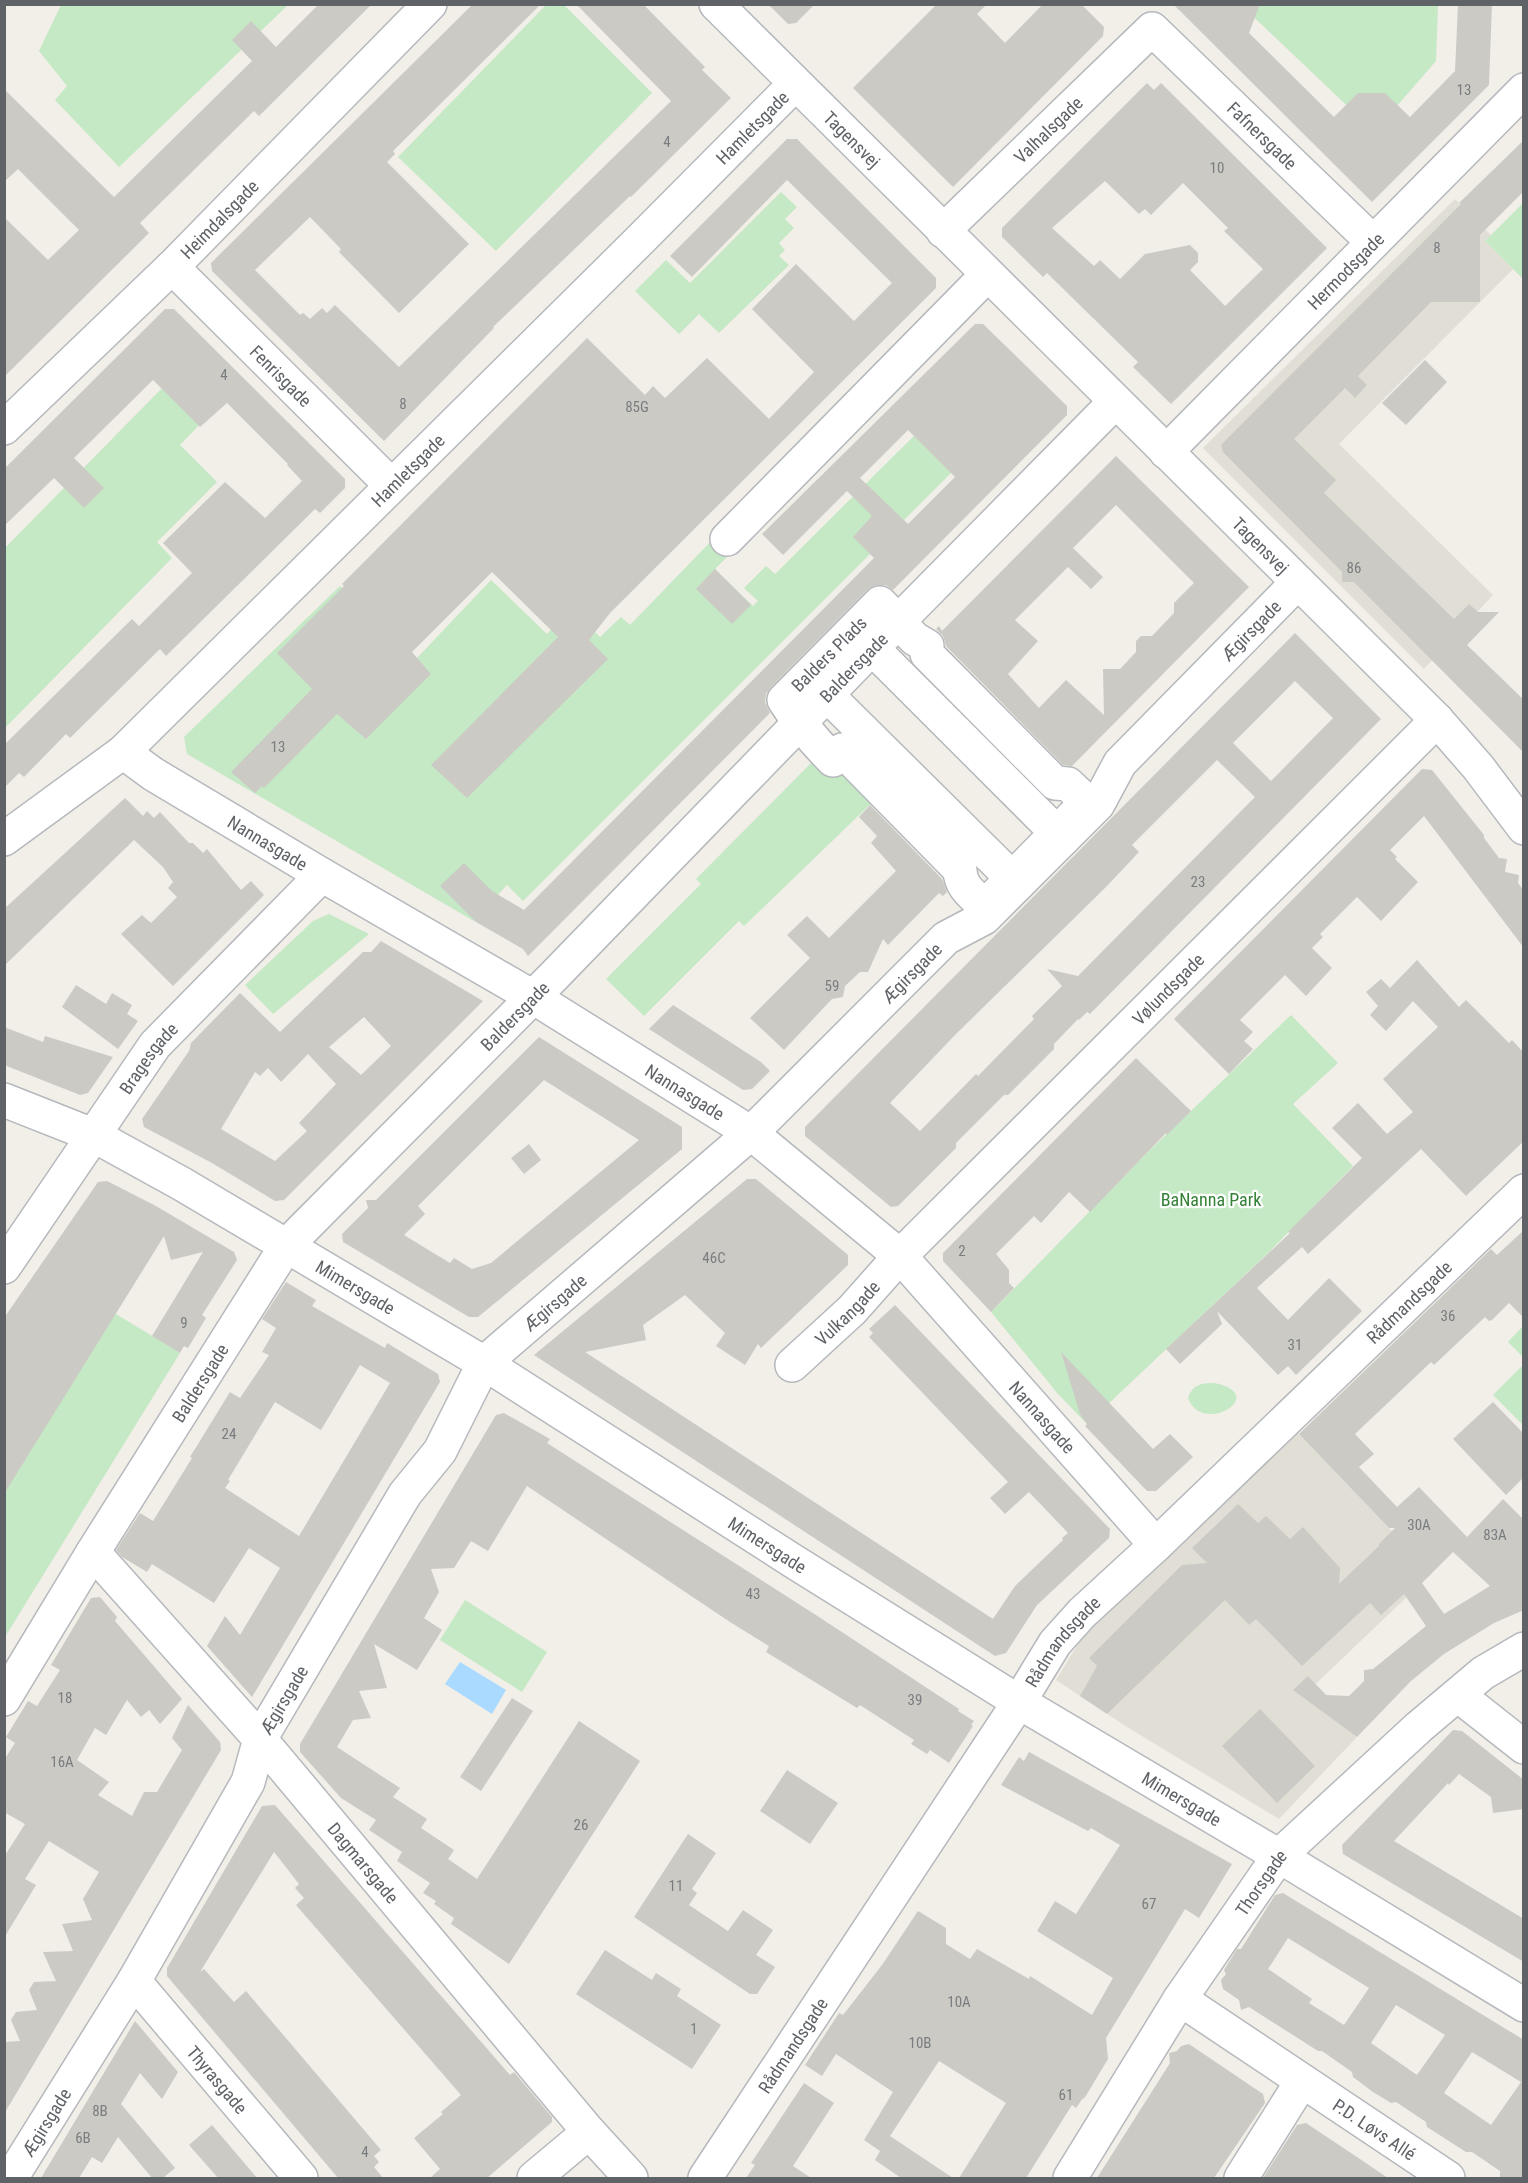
<svg xmlns="http://www.w3.org/2000/svg" width="1528" height="2183" font-family="'Roboto Condensed',sans-serif">
  <style>
    .education { fill: #e1ded6 }
    .green { fill: #c5e8c5 }
    .water { fill: #aadaff }
    .building { fill: #cccac5; fill-rule: evenodd }
    .lines { fill: none; stroke-linecap: round; stroke-linejoin: round }
    .minor-casing { stroke: #b5b8bc; stroke-width: 36 }
    .minor { stroke: #fff; stroke-width: 33 }
    .labels { text-anchor: middle; dominant-baseline: central; stroke-width: 4.5; stroke-linejoin: round; paint-order: stroke }
    .number-label { font-size: 15px; fill: #7a7d7f }
    .street-label { font-size: 18px; fill: #5f6368; stroke: #fff }
    .park-label { font-size: 18px; fill: #348238; stroke: #fff }
  </style>
  <rect width="100%" height="100%" fill="#f1efe8"/>
  <g class="education">
    <polygon points="1455,199 1491,235 1485,241 1513,269 1339,444 1493,595 1424,669 1203,448"/>
    <polygon points="1297,1432 1432,1573 1304,1695 1357,1737 1279,1819 1127,1727 1056,1680 1083,1636"/>
  </g>
  <g class="green">
    <polygon points="61,5 288,5 119,167 55,100 67,86 39,51"/>
    <polygon points="546,5 564,5 652,93 496,251 398,157"/>
    <polygon points="1241,5 1438,5 1436,61 1383,122 1361,119"/>
    <polygon points="781,192 797,207 785,219 794,228 779,243 785,250 779,256 789,265 719,333 699,314 679,334 635,291 666,260 690,283"/>
    <polygon points="1523,203 1523,279 1485,241"/>
    <polygon points="955,289 975,308 715,569 753,606 758,601 744,588 766,566 775,574 932,418 1008,416 523,901 507,885 474,921 187,754 184,737 340,586 422,664 417,658 491,580 547,634 571,609 600,637 621,617 630,625"/>
    <polygon points="165,385 202,422 180,445 217,482 157,542 172,558 5,728 5,548"/>
    <polygon points="824,750 883,792 744,926 739,921 644,1016 606,979 701,884 696,879"/>
    <polygon points="329,914 369,934 273,1014 245,985 313,921"/>
    <polygon points="1291,1015 1338,1063 1293,1104 1353,1166 1269,1252 1087,1424 1058,1394 991,1312 1148,1152"/>
    <polygon points="116,1314 180,1353 5,1637 5,1370"/>
    <polygon points="1523,1326 1523,1357 1508,1342"/>
    <polygon points="1523,1365 1523,1425 1493,1395"/>
    <path d="M1214 1383C1271 1394 1202 1437 1188 1398 1192 1385 1201 1383 1214 1383Z"/>
    <polygon points="465,1600 547,1652 522,1692 440,1640"/>
  </g>
  <polygon class="water" points="460,1662 506,1690 492,1714 445,1684"/>
  <g class="building">
    <polygon points="319,4 372,4 259,116 254,111 140,223 149,233 4,377 4,217 48,260 79,230 18,169 4,182 4,89 114,197 252,61 232,40 251,21 276,47"/>
    <polygon points="473,4 541,4 393,151 395,154 387,162 469,244 399,313 339,252 341,249 310,217 255,270 300,315 303,313 310,319 322,308 327,313 335,305 399,367 671,101 576,4 643,4 705,67 702,70 731,98 631,197 630,196 493,327 494,328 384,441 212,271 211,263"/>
    <polygon points="768,4 815,4 796,23 788,24"/>
    <polygon points="937,4 987,4 977,14 1005,43 1043,4 1081,4 1104,27 1103,36 953,187 853,88"/>
    <polygon points="1173,4 1260,4 1249,33 1334,117 1358,93 1385,93 1410,117 1455,71 1458,4 1492,4 1489,85 1372,202"/>
    <path d="M1147 83 1154 90 1161 83 1327 248 1171 404 1133 367 1138 362 1047 273 1043 277 1002 237V228ZM1105 181 1139 214 1145 209 1151 215 1183 183 1228 228 1224 231 1263 269 1225 306 1190 270 1198 262V253L1190 245 1145 254 1120 279 1100 260 1094 266 1052 228Z"/>
    <polygon points="787,139 797,139 936,278 936,288 610,613 589,640 608,659 467,798 431,765 558,637 492,572 412,652 431,674 366,739 337,714 264,788 262,786 255,793 231,772 312,689 277,653 344,586 342,584 587,338 645,395 653,386 665,398 707,358 769,419 814,372 752,309 796,264 854,321 892,283 787,180 692,277 670,256"/>
    <polygon points="1524,140 1524,191 1480,235 1480,302 1431,302 1358,376 1367,385 1355,398 1345,388 1294,439 1336,480 1324,493 1454,619 1469,604 1478,612 1499,612 1467,645 1524,700 1524,753 1354,582 1342,582 1342,572 1223,452 1221,445 1461,204 1459,203"/>
    <polygon points="165,309 174,309 345,479 345,488 320,513 315,509 166,656 160,649 70,738 66,734 24,777 19,773 4,788 4,745 132,619 139,626 192,573 163,543 225,482 265,518 302,481 287,465 288,464 227,403 200,427 153,380 74,458 104,488 84,508 54,478 4,526 4,469"/>
    <path d="M975 324H983L1014 354 1067 406V415L893 590 886 585H876L867 590 771 687 766 694 765 702 770 713 528 956 523 949 476 922 440 886 464 863 492 891 524 910 874 558 853 537 872 516 847 491 783 555 762 534ZM908 430 955 477 908 524 860 478Z"/>
    <polygon points="1425,360 1447,382 1406,425 1382,403"/>
    <path d="M1116 456 1249 587 1072 766 1063 765 946 646 943 636 936 629 939 626 942 631ZM1116 505 1194 583 1174 603V613L1152 636H1141L1136 641V652L1120 669H1103L1104 715 1066 680 1039 708 1008 674 1038 641 1015 620 1068 567 1091 589 1103 577 1073 548Z"/>
    <polygon points="715,569 751,605 732,624 696,589"/>
    <path d="M1295 633 1381 719 1090 1014 1087 1012 1079 1020 1078 1019 1054 1044V1049L1008 1095H1004L956 1143V1148L898 1206 891 1207 805 1136V1127ZM1295 681 1333 718 1271 781 1233 743ZM1217 760 1255 797 1078 976 1047 969 1062 986 1032 1016 1034 1019 978 1076 976 1074 920 1131 890 1103 955 1035 1106 887 1139 852 1132 845Z"/>
    <polygon points="1422,769 1432,770 1484,835 1484,838 1499,858 1507,859 1505,872 1519,875 1518,883 1524,891 1524,948 1424,816 1390,850 1397,857 1395,859 1418,882 1381,921 1357,897 1320,934 1323,937 1312,948 1332,968 1306,996 1285,975 1240,1020 1253,1032 1244,1041 1253,1049 1229,1074 1174,1019"/>
    <polygon points="125,798 143,816 147,811 154,818 160,812 189,843 193,843 203,853 207,849 241,890 251,881 264,895 173,986 121,934 142,915 151,923 177,897 168,888 173,882 163,867 134,840 4,966 4,909"/>
    <polygon points="870,805 942,879 947,892 943,896 939,893 888,945 883,939 868,972 860,972 845,986 843,997 832,999 784,1050 750,1018 810,958 787,935 807,916 829,938 896,871 871,843 877,836 859,817"/>
    <path d="M381 941 483 1001 284 1200 275 1201 212 1163 144 1127 142 1119 189 1051 191 1043 240 993 280 1032 363 952H371ZM364 1017 391 1046 361 1075 329 1047ZM308 1054 336 1084 299 1123 307 1131 275 1161 221 1129 255 1072 260 1076 268 1068 281 1082Z"/>
    <polygon points="1417,960 1459,1007 1466,1000 1509,1043 1512,1040 1524,1053 1524,1141 1466,1196 1421,1149 1308,1254 1302,1247 1257,1288 1288,1320 1329,1278 1362,1311 1296,1375 1288,1366 1278,1375 1217,1311 1222,1324 1180,1364 1166,1349 1290,1233 1288,1232 1362,1158 1332,1128 1358,1103 1387,1134 1413,1112 1383,1079 1438,1027 1413,1001 1386,1031 1370,1015 1378,1006 1366,992 1381,979 1390,988"/>
    <polygon points="76,985 106,1004 112,993 132,1005 127,1014 138,1021 118,1049 62,1007"/>
    <polygon points="673,1005 761,1062 770,1071 752,1089 743,1090 649,1029"/>
    <polygon points="4,1027 43,1042 45,1036 113,1057 88,1093 80,1095 4,1065"/>
    <path d="M539 1037 682 1127V1149L478 1317H469L343 1242 342 1234 368 1208 366 1200H376ZM544 1080 639 1140 491 1263 472 1269 454 1258 450 1263 404 1235 425 1214 418 1206Z"/>
    <polygon points="1136,1058 1191,1111 1167,1135 1166,1133 1090,1212 1069,1192 1041,1223 1034,1216 996,1254 1009,1270 1009,1283 1014,1288 991,1312 943,1261 943,1253"/>
    <polygon points="529,1144 541,1160 524,1174 511,1158"/>
    <polygon points="747,1179 756,1179 841,1249 848,1255 848,1265 761,1348 758,1344 745,1365 716,1346 725,1333 685,1295 643,1325 646,1340 585,1352 993,1619 1015,1586 1063,1540 1062,1538 1068,1533 1029,1492 1005,1514 990,1498 1008,1482 869,1337 873,1333 869,1329 895,1305 1110,1529 1109,1538 1037,1605 1006,1653 995,1656 534,1355"/>
    <polygon points="107,1181 156,1206 234,1252 237,1260 202,1315 206,1318 188,1348 184,1346 180,1353 152,1336 203,1252 171,1260 164,1236 4,1494 4,1318 98,1182"/>
    <path d="M1524 1230V1318L1509 1303 1492 1320 1489 1321 1485 1317 1434 1365 1431 1362 1355 1434 1374 1454 1359 1467 1397 1507 1419 1487 1467 1537 1503 1499 1524 1520V1610L1494 1623 1444 1654 1411 1681 1357 1737 1293 1690 1308 1676 1326 1695 1349 1696 1364 1681V1670L1373 1669 1426 1626 1404 1594 1381 1615 1370 1603 1302 1666 1256 1619 1249 1625 1225 1600 1107 1714 1080 1696 1097 1666 1089 1658 1182 1565 1207 1563 1192 1548 1238 1504 1258 1523 1266 1516 1290 1539 1303 1527 1340 1568 1339 1584 1379 1546V1544L1395 1528H1389L1299 1434 1491 1249 1497 1255ZM1453 1552 1490 1586 1444 1614 1422 1583Z"/>
    <path d="M286 1282 316 1300 312 1306 385 1348 387 1343 438 1374 440 1382 252 1697 207 1646 225 1616 240 1635 280 1568 249 1548 214 1603 152 1564 147 1572 122 1557 116 1550 140 1513 153 1521 192 1458 190 1457 230 1392 240 1398 269 1355 262 1352 276 1328 262 1319ZM360 1365 390 1383 299 1536 225 1488 230 1481 228 1480 275 1402 321 1430Z"/>
    <polygon points="1061,1352 1153,1449 1170,1434 1193,1457 1156,1491 1147,1491 1085,1426 1087,1424 1080,1414"/>
    <polygon points="1493,1402 1524,1434 1524,1477 1506,1495 1453,1439"/>
    <polygon points="504,1413 550,1439 547,1443 819,1617 959,1709 958,1711 974,1721 971,1725 973,1726 949,1763 930,1750 927,1754 911,1744 914,1740 860,1705 857,1708 766,1652 769,1646 730,1622 527,1486 488,1551 471,1541 454,1568 431,1569 439,1592 424,1618 442,1630 417,1670 374,1644 387,1688 359,1691 371,1718 353,1720 337,1747 400,1788 393,1797 427,1819 421,1828 454,1850 448,1859 477,1879 579,1721 640,1761 509,1964 451,1924 454,1918 434,1904 436,1901 423,1893 430,1883 397,1861 402,1852 369,1830 376,1820 341,1798 300,1752 300,1744 496,1415"/>
    <polygon points="100,1597 117,1617 115,1621 182,1699 160,1724 149,1710 141,1717 127,1700 106,1735 95,1728 77,1760 109,1782 98,1795 132,1816 144,1792 157,1792 182,1750 172,1738 188,1705 220,1742 221,1750 4,2114 4,2042 20,2041 11,2020 16,2012 37,2010 29,1990 34,1982 56,1981 43,1952 73,1951 62,1924 92,1920 83,1899 99,1872 49,1841 25,1879 36,1885 4,1938 4,1857 25,1824 4,1812 4,1760 15,1743 6,1737 28,1701 37,1706 60,1670 51,1665 91,1598"/>
    <polygon points="512,1698 533,1711 481,1791 460,1777"/>
    <polygon points="1260,1709 1315,1766 1277,1803 1222,1746"/>
    <polygon points="1453,1730 1462,1731 1524,1780 1524,1809 1493,1813 1491,1797 1459,1774 1449,1785 1448,1783 1394,1841 1524,1919 1524,1962 1343,1854 1342,1845"/>
    <polygon points="1029,1752 1232,1864 1199,1918 1185,1909 1106,2038 1108,2059 1084,2099 1083,2098 1076,2108 1072,2105 1026,2178 959,2178 1006,2103 939,2061 890,2136 953,2178 901,2178 875,2160 880,2151 864,2140 893,2092 836,2054 822,2076 805,2065 839,2013 843,2015 882,1965 918,1911 946,1928 946,1944 970,1959 977,1949 1029,1979 1030,1976 1092,2015 1113,1978 1037,1931 1055,1901 1076,1914 1120,1845 1091,1828 1088,1831 1001,1785 1019,1757 1024,1761"/>
    <polygon points="787,1770 838,1803 810,1844 760,1811"/>
    <polygon points="275,1805 510,2075 514,2072 552,2117 552,2122 487,2178 430,2178 440,2169 414,2138 443,2114 441,2112 461,2095 296,1905 304,1898 295,1888 299,1884 274,1852 200,1972 204,1969 234,2002 246,1991 381,2150 374,2156 379,2162 374,2167 383,2178 338,2178 167,1976 167,1968 262,1806"/>
    <polygon points="688,1834 716,1853 692,1889 697,1893 689,1905 728,1931 743,1910 773,1930 756,1955 775,1967 757,1994 750,1994 634,1917"/>
    <path d="M1283 1893 1524 2040V2178H1500V2171L1472 2152H1466L1427 2127 1426 2122 1396 2102 1391 2103 1373 2092 1353 2077 1352 2072 1322 2051H1318L1249 2007 1241 2010 1239 2000 1223 1989 1221 1980 1226 1974 1224 1970 1237 1949H1241L1275 1895ZM1288 1938 1369 1988 1344 2025 1309 2003 1312 1999 1268 1969ZM1396 2005 1445 2035 1417 2075 1371 2043ZM1472 2052 1521 2082 1491 2125 1444 2093Z"/>
    <polygon points="605,1950 652,1980 656,1973 681,1989 677,1996 721,2025 692,2069 576,1994"/>
    <polygon points="135,2021 178,2072 162,2099 140,2073 121,2104 175,2168 163,2178 152,2178 118,2137 102,2163 92,2157 79,2178 41,2178"/>
    <polygon points="1189,2044 1263,2094 1265,2103 1214,2178 1097,2178 1170,2063 1169,2053 1177,2051 1181,2046"/>
    <polygon points="804,2083 834,2103 793,2166 811,2178 746,2178 755,2165 751,2163"/>
    <polygon points="1306,2123 1351,2153 1388,2178 1263,2178 1297,2125"/>
    <polygon points="212,2125 257,2178 218,2178 189,2145"/>
  </g>
  <g class="lines">
    <defs>
      <g id="minor">
        <path id="s1" d="M716 4 1437 720 1478 767 1524 828"/>
        <path id="s2" d="M943 231 1152 29 1373 242"/>
        <path id="s3" d="M172 267 391 485"/>
        <path id="s4" d="M4 428 172 267 430 4"/>
        <path id="s5" d="M1166 452 1524 90"/>
        <polyline points="727,539 987,275"/>
        <path d="M880 603 915 639 927 646V654L1055 783 1068 784 1087 802 986 905H983C972 894 960 886 960 870L842 750 833 760C814 741 798 722 784 700Z"/>
        <polyline points="872,648 1063,839"/>
        <polyline points="827,695 1018,884"/>
        <path id="s6" d="M123 752 153 774 322 875 533 997 751 1133 900 1256 1156 1545"/>
        <path id="s7" d="M4 839 123 752 638 242 795 84"/>
        <path id="s8" d="M4 1100 95 1136 182 1184 484 1363 793 1561 1019 1702 1279 1856 1524 2005"/>
        <path id="s9" d="M4 1267 155 1045 322 875"/>
        <path id="s10" d="M792 1365 852 1310 900 1256 1437 720"/>
        <path id="s11" d="M93 1552 260 1739 589 2132 631 2178"/>
        <polyline points="1458,1695 1524,1747"/>
        <path id="s12" d="M4 1699 93 1552 286 1246 552 978 872 648 1115 402"/>
        <path id="s13" d="M134 1981 301 2178"/>
        <path id="s14" d="M1180 1999 1448 2178"/>
        <path id="s15" d="M11 2178 134 1981 248 1782 260 1739 405 1494 440 1451 484 1363 751 1133 946 938 984 918 1098 804 1120 763 1298 582"/>
        <polyline points="534,2178 589,2132"/>
        <path id="s16" d="M705 2178 1019 1702 1055 1643 1082 1613 1156 1545 1524 1191"/>
        <path id="s17" d="M1070 2178 1180 1999 1279 1856 1419 1727 1483 1673 1524 1649"/>
        <polyline points="1241,2178 1302,2081"/>
      </g>
    </defs>
    <use href="#minor" class="minor-casing"/>
    <use href="#minor" class="minor"/>
  </g>
  <g class="labels">
    <g class="number-label">
      <text x="1464" y="90">13</text>
      <text x="667" y="142">4</text>
      <text x="1217" y="168">10</text>
      <text x="1437" y="248">8</text>
      <text x="224" y="375">4</text>
      <text x="403" y="404">8</text>
      <text x="637" y="407">85G</text>
      <text x="1354" y="568">86</text>
      <text x="278" y="747">13</text>
      <text x="1198" y="882">23</text>
      <text x="832" y="986">59</text>
      <text x="962" y="1251">2</text>
      <text x="714" y="1258">46C</text>
      <text x="1448" y="1316">36</text>
      <text x="184" y="1323">9</text>
      <text x="1295" y="1345">31</text>
      <text x="229" y="1434">24</text>
      <text x="1419" y="1525">30A</text>
      <text x="1495" y="1535">83A</text>
      <text x="753" y="1594">43</text>
      <text x="65" y="1698">18</text>
      <text x="915" y="1700">39</text>
      <text x="62" y="1762">16A</text>
      <text x="581" y="1825">26</text>
      <text x="676" y="1886">11</text>
      <text x="1149" y="1904">67</text>
      <text x="959" y="2002">10A</text>
      <text x="694" y="2029">1</text>
      <text x="920" y="2043">10B</text>
      <text x="1066" y="2095">61</text>
      <text x="100" y="2111">8B</text>
      <text x="83" y="2138">6B</text>
      <text x="365" y="2152">4</text>
    </g>
    <g class="street-label">
      <text stroke="none"><textPath href="#s7" startOffset="1034">Hamletsgade</textPath></text>
      <text stroke="none"><textPath href="#s2" startOffset="146">Valhalsgade</textPath></text>
      <text stroke="none"><textPath href="#s2" startOffset="444">Fafnersgade</textPath></text>
      <text stroke="none"><textPath href="#s1" startOffset="192">Tagensvej</textPath></text>
      <text stroke="none"><textPath href="#s4" startOffset="300">Heimdalsgade</textPath></text>
      <text stroke="none"><textPath href="#s5" startOffset="255">Hermodsgade</textPath></text>
      <text stroke="none"><textPath href="#s3" startOffset="154">Fenrisgade</textPath></text>
      <text stroke="none"><textPath href="#s7" startOffset="548">Hamletsgade</textPath></text>
      <text stroke="none"><textPath href="#s1" startOffset="768">Tagensvej</textPath></text>
      <text stroke="none"><textPath href="#s15" startOffset="2010">Ægirsgade</textPath></text>
      <text transform="translate(829 654) rotate(-45)">Balders Plads</text>
      <text stroke="none"><textPath href="#s12" startOffset="1344">Baldersgade</textPath></text>
      <text stroke="none"><textPath href="#s6" startOffset="171">Nannasgade</textPath></text>
      <text stroke="none"><textPath href="#s15" startOffset="1524">Ægirsgade</textPath></text>
      <text stroke="none"><textPath href="#s10" startOffset="532">Vølundsgade</textPath></text>
      <text stroke="none"><textPath href="#s12" startOffset="858">Baldersgade</textPath></text>
      <text stroke="none"><textPath href="#s9" startOffset="254">Bragesgade</textPath></text>
      <text stroke="none"><textPath href="#s6" startOffset="657">Nannasgade</textPath></text>
      <text stroke="none"><textPath href="#s8" startOffset="399">Mimersgade</textPath></text>
      <text stroke="none"><textPath href="#s16" startOffset="1131">Rådmandsgade</textPath></text>
      <text stroke="none"><textPath href="#s15" startOffset="1038">Ægirsgade</textPath></text>
      <text stroke="none"><textPath href="#s10" startOffset="76">Vulkangade</textPath></text>
      <text stroke="none"><textPath href="#s12" startOffset="372">Baldersgade</textPath></text>
      <text stroke="none"><textPath href="#s6" startOffset="1143">Nannasgade</textPath></text>
      <text stroke="none"><textPath href="#s8" startOffset="885">Mimersgade</textPath></text>
      <text stroke="none"><textPath href="#s16" startOffset="645">Rådmandsgade</textPath></text>
      <text stroke="none"><textPath href="#s15" startOffset="552">Ægirsgade</textPath></text>
      <text stroke="none"><textPath href="#s8" startOffset="1371">Mimersgade</textPath></text>
      <text stroke="none"><textPath href="#s11" startOffset="412">Dagmarsgade</textPath></text>
      <text stroke="none"><textPath href="#s17" startOffset="352">Thorsgade</textPath></text>
      <text stroke="none"><textPath href="#s16" startOffset="159">Rådmandsgade</textPath></text>
      <text stroke="none"><textPath href="#s13" startOffset="129">Thyrasgade</textPath></text>
      <text stroke="none"><textPath href="#s15" startOffset="66">Ægirsgade</textPath></text>
      <text stroke="none"><textPath href="#s14" startOffset="234">P.D. Løvs Allé</textPath></text>
    </g>
    <g class="park-label">
      <text x="1211" y="1199">BaNanna Park</text>
    </g>
  </g>
  <rect width="1528" height="2183" fill="none" stroke="#5f6368" stroke-width="12"/>
</svg>
